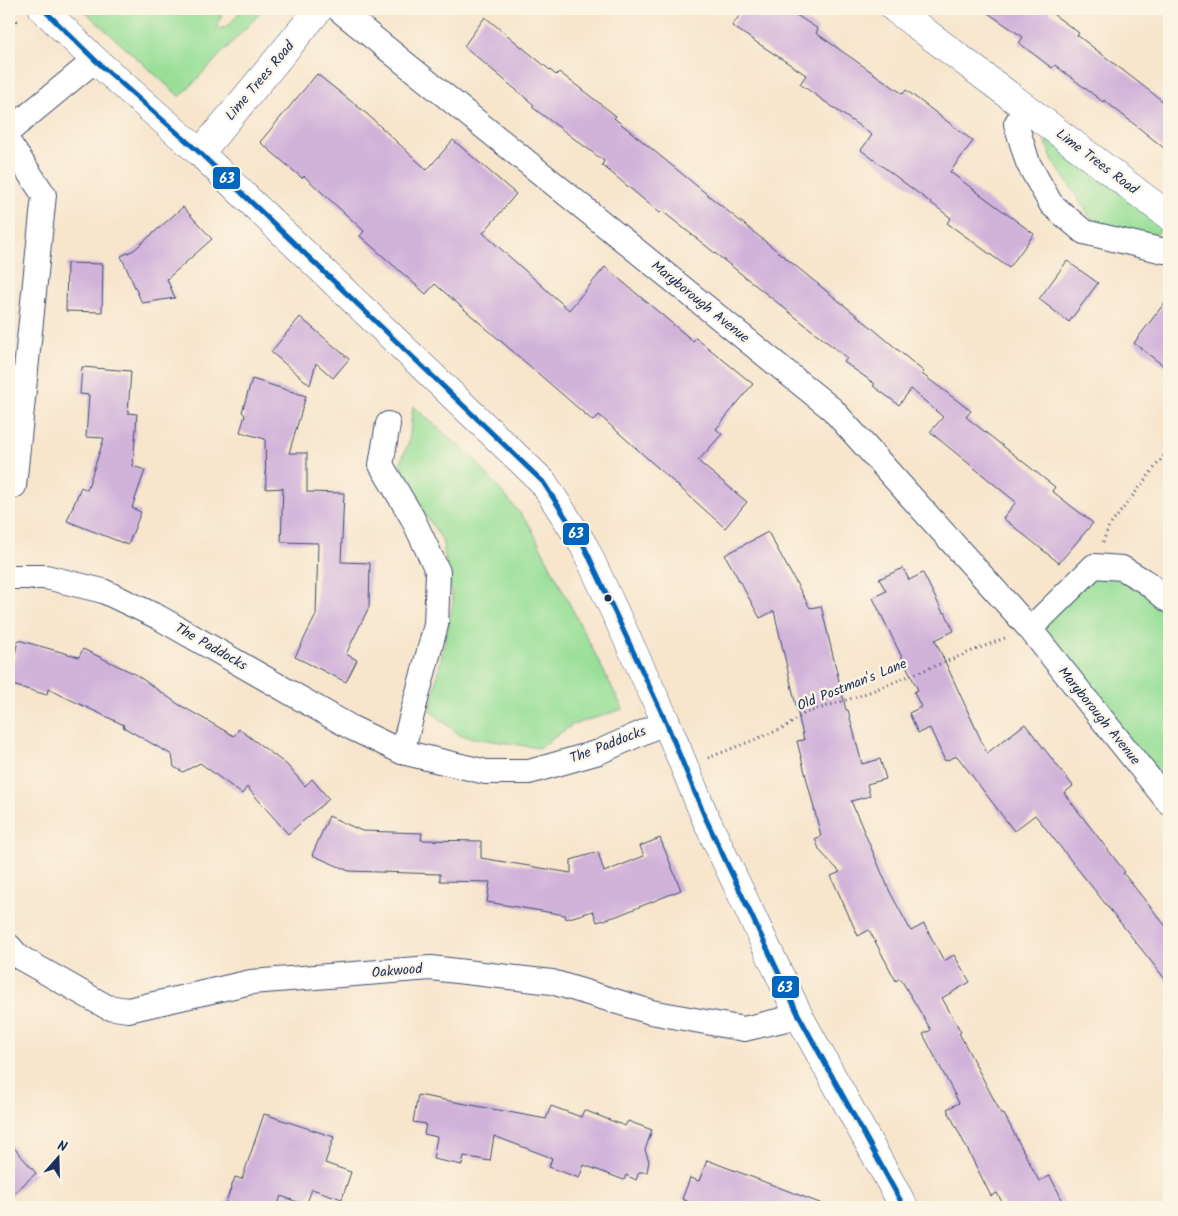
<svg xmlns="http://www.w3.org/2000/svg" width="1178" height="1216" font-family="Kalam,sans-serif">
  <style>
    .green { fill: #99df98; stroke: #5a877b }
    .building { fill: #d1b3da }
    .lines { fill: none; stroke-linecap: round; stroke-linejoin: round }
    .street-casing { stroke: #3c4a6e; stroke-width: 26 }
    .secondary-casing { stroke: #3c4a6e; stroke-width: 29 }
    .path { stroke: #3c4a6e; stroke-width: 3; stroke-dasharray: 1 4; stroke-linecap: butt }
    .street { stroke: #fff; stroke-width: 24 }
    .secondary { stroke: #fff; stroke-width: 28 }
    .bus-1-casing { stroke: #fcf5e5; stroke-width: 9 }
    .bus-1 { stroke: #0065bd; stroke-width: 5 }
    .bus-dot { fill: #1b2f5e; stroke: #fcf5e5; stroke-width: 2 }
    .labels { text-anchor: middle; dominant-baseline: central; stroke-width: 4.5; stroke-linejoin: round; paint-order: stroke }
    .street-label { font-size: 14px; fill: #1b2f5e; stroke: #fcf5e5 }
    .line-badge { stroke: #fcf5e5; stroke-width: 2 }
    .badge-label { font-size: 14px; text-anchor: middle; font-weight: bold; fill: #fff }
  </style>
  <rect width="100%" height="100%" fill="#fcf5e5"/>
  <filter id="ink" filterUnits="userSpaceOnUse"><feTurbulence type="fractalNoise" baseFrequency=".02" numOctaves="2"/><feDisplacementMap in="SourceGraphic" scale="10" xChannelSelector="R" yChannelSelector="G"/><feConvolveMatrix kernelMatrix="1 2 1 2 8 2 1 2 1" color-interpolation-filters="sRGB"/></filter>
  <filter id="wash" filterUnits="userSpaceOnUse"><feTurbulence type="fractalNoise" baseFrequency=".0096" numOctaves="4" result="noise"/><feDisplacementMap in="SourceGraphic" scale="20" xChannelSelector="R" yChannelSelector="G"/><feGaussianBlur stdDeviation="1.12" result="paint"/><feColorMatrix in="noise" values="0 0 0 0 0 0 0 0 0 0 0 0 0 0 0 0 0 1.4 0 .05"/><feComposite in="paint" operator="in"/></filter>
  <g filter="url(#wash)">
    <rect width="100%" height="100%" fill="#f7e5cc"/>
    <g class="green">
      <polygon points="82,9 223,9 217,30 229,25 242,9 264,9 180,97"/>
      <polygon points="1048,138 1163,224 1156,236 1144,236 1095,224 1053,161 1046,143"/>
      <polygon points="413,406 473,458 529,524 623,709 572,725 539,748 461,736 430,711 453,602 442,539 414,499 400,463 409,442"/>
      <polygon points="1094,566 1169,606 1169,801 1030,629"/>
    </g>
    <g id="blocks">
      <g class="building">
        <polygon points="744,9 787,9 818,29 816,33 903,94 906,90 973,141 950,172 1034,234 1009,268 947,223 951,218 861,150 872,135 800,84 806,75 732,26"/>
        <polygon points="982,9 1046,9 1079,33 1077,35 1169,106 1169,152 1104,100 1103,102 1055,65 1052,68 1019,43 1023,37"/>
        <polygon points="485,17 556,75 559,72 616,116 614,118 703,191 871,327 924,372 922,374 971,411 966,417 1055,487 1052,491 1093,523 1059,563 1003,518 1016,502 930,432 943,417 911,389 899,405 873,386 875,384 844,362 847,358 662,211 660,213 602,165 604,161 532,107 534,105 464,46"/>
        <polygon points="317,74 367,114 427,170 453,140 516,194 483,233 569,310 605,267 693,341 696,338 753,384 716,429 722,434 698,461 747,502 725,528 599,415 593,421 435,284 426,294 360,236 364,231 304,176 302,178 260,142"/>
        <polygon points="183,207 212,239 167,279 175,298 142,303 121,256 134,250"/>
        <polygon points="1067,261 1098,283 1069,322 1039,299"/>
        <polygon points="67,263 103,264 102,312 66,311"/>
        <polygon points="1169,297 1169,370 1134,343"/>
        <polygon points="300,317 349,359 333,378 316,363 310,385 271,352"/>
        <polygon points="82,367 131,371 128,413 137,414 133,466 145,470 132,508 141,512 128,545 67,521 81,487 87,490 104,438 86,437 89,395 80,394"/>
        <polygon points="252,379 306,396 289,453 307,453 307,492 344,493 341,562 370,563 369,607 346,654 357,660 346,682 295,657 316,615 318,543 281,542 283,488 266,489 265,439 240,432 245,415 242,412"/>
        <polygon points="768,532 810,608 821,606 846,710 848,710 862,764 880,759 886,779 867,784 870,796 851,801 890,892 911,931 924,924 944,961 954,955 970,982 942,998 961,1032 959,1033 1002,1115 1004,1114 1039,1181 1050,1176 1066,1207 1005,1207 997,1193 991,1196 947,1109 959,1103 923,1034 931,1030 900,978 896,981 869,930 858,936 831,876 840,872 820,851 815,839 821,836 797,741 804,740 774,611 760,618 725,555"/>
        <polygon points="903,568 909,580 923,573 943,613 945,612 954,631 935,640 987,753 1025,724 1073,786 1064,793 1125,872 1123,873 1169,930 1169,984 1035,815 1014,831 957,756 945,761 930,728 918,733 909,713 921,707 914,692 918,690 873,598 886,591 879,579"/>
        <polygon points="18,640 79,657 83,649 135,674 178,704 234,736 239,729 287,765 305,786 312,779 329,799 288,834 247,787 242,794 200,763 183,772 174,767 172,755 123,727 124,725 48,689 47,695 9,684"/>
        <polygon points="329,816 362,831 422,833 421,840 481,841 481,858 571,873 571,860 598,852 604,872 644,856 640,846 660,838 681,890 617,916 597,922 593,911 566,919 565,915 487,902 490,882 440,881 440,874 349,871 312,855"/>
        <polygon points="418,1095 546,1119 551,1106 581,1117 584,1110 625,1126 628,1121 652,1130 645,1150 649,1161 647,1172 639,1172 636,1180 626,1175 624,1180 584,1165 579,1178 549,1167 552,1158 494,1136 490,1161 464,1156 462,1165 433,1159 437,1137 424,1134 426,1124 413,1122"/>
        <polygon points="264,1114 334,1137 325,1163 351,1172 342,1199 312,1189 306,1205 281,1196 277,1207 224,1207 235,1177 242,1179"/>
        <polygon points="9,1142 36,1173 9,1198"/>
        <polygon points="707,1160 825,1205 824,1207 687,1207 689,1202 682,1199 690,1178 699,1181"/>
      </g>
    </g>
  </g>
  <g filter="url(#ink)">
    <use href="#blocks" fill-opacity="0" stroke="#3c4a6e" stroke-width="1"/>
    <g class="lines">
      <defs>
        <g id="street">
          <polyline points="338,9 832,409 1030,629 1169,803"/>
          <polyline points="1026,108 1016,124 1028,163 1051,204 1084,232 1164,251 1169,248"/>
          <polyline points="9,131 95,60"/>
          <polyline points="9,143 44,195 14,486"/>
          <polyline points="388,424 381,465 412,517 438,572 436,625 402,752"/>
          <polyline points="9,577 46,577 103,591 158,617 352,728 402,752 486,772 529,772 599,752 666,722"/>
          <polyline points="1030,629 1094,566 1122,568 1146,582 1169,601"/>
          <polyline points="9,946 19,957 107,1007 128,1010 251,982 431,968 552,982 651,1012 744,1029 799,1016"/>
        </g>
        <g id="secondary">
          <polyline points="43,9 95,60 200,153 543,482 584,546 666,722 705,817 799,1016 904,1207"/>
          <polyline points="895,9 1169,216"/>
          <polyline points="200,153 319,9"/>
        </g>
      </defs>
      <use href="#street" class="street-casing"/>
      <use href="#secondary" class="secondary-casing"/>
      <g class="path">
        <polyline points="9,14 19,23"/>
        <polyline points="1103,542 1108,528 1169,449"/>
        <polyline points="708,758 784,728 805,713 859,696 1005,638"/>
      </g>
      <use href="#street" class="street"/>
      <use href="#secondary" class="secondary"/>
      <defs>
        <polyline id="bus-1" points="43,9 95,60 200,153 543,482 584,546 666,722 705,817 799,1016 904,1207"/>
      </defs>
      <use href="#bus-1" class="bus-1-casing"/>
      <use href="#bus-1" class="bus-1"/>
    </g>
  </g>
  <circle class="bus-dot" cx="608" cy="598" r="4.5"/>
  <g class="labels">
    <g class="street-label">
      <text transform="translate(260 81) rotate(-50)">Lime Trees Road</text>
      <text transform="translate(1097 162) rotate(37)">Lime Trees Road</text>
      <text transform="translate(700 302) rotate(39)">Maryborough Avenue</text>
      <text transform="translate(211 647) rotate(30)">The Paddocks</text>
      <text transform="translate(852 685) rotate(-22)">Old Postman's Lane</text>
      <text transform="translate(1099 716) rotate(51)">Maryborough Avenue</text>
      <text transform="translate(608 745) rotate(-21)">The Paddocks</text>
      <text transform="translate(397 971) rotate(-5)">Oakwood</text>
    </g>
  </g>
  <g class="line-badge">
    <rect x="212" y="166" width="29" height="24" rx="5" fill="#0065bd"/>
    <rect x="562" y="522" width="28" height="24" rx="5" fill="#0065bd"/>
    <rect x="771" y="975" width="29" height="24" rx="5" fill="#0065bd"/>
  </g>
  <g class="badge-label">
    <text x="227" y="183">63</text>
    <text x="576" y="538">63</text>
    <text x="785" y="992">63</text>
  </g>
  <rect width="1178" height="1216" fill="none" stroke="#fcf5e5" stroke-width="30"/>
  <g transform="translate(58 1158) rotate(20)" stroke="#fcf5e5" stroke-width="4" paint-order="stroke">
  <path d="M0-4L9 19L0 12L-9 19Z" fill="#1b2f5e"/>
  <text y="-8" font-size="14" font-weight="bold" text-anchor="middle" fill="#1b2f5e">N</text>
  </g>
</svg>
